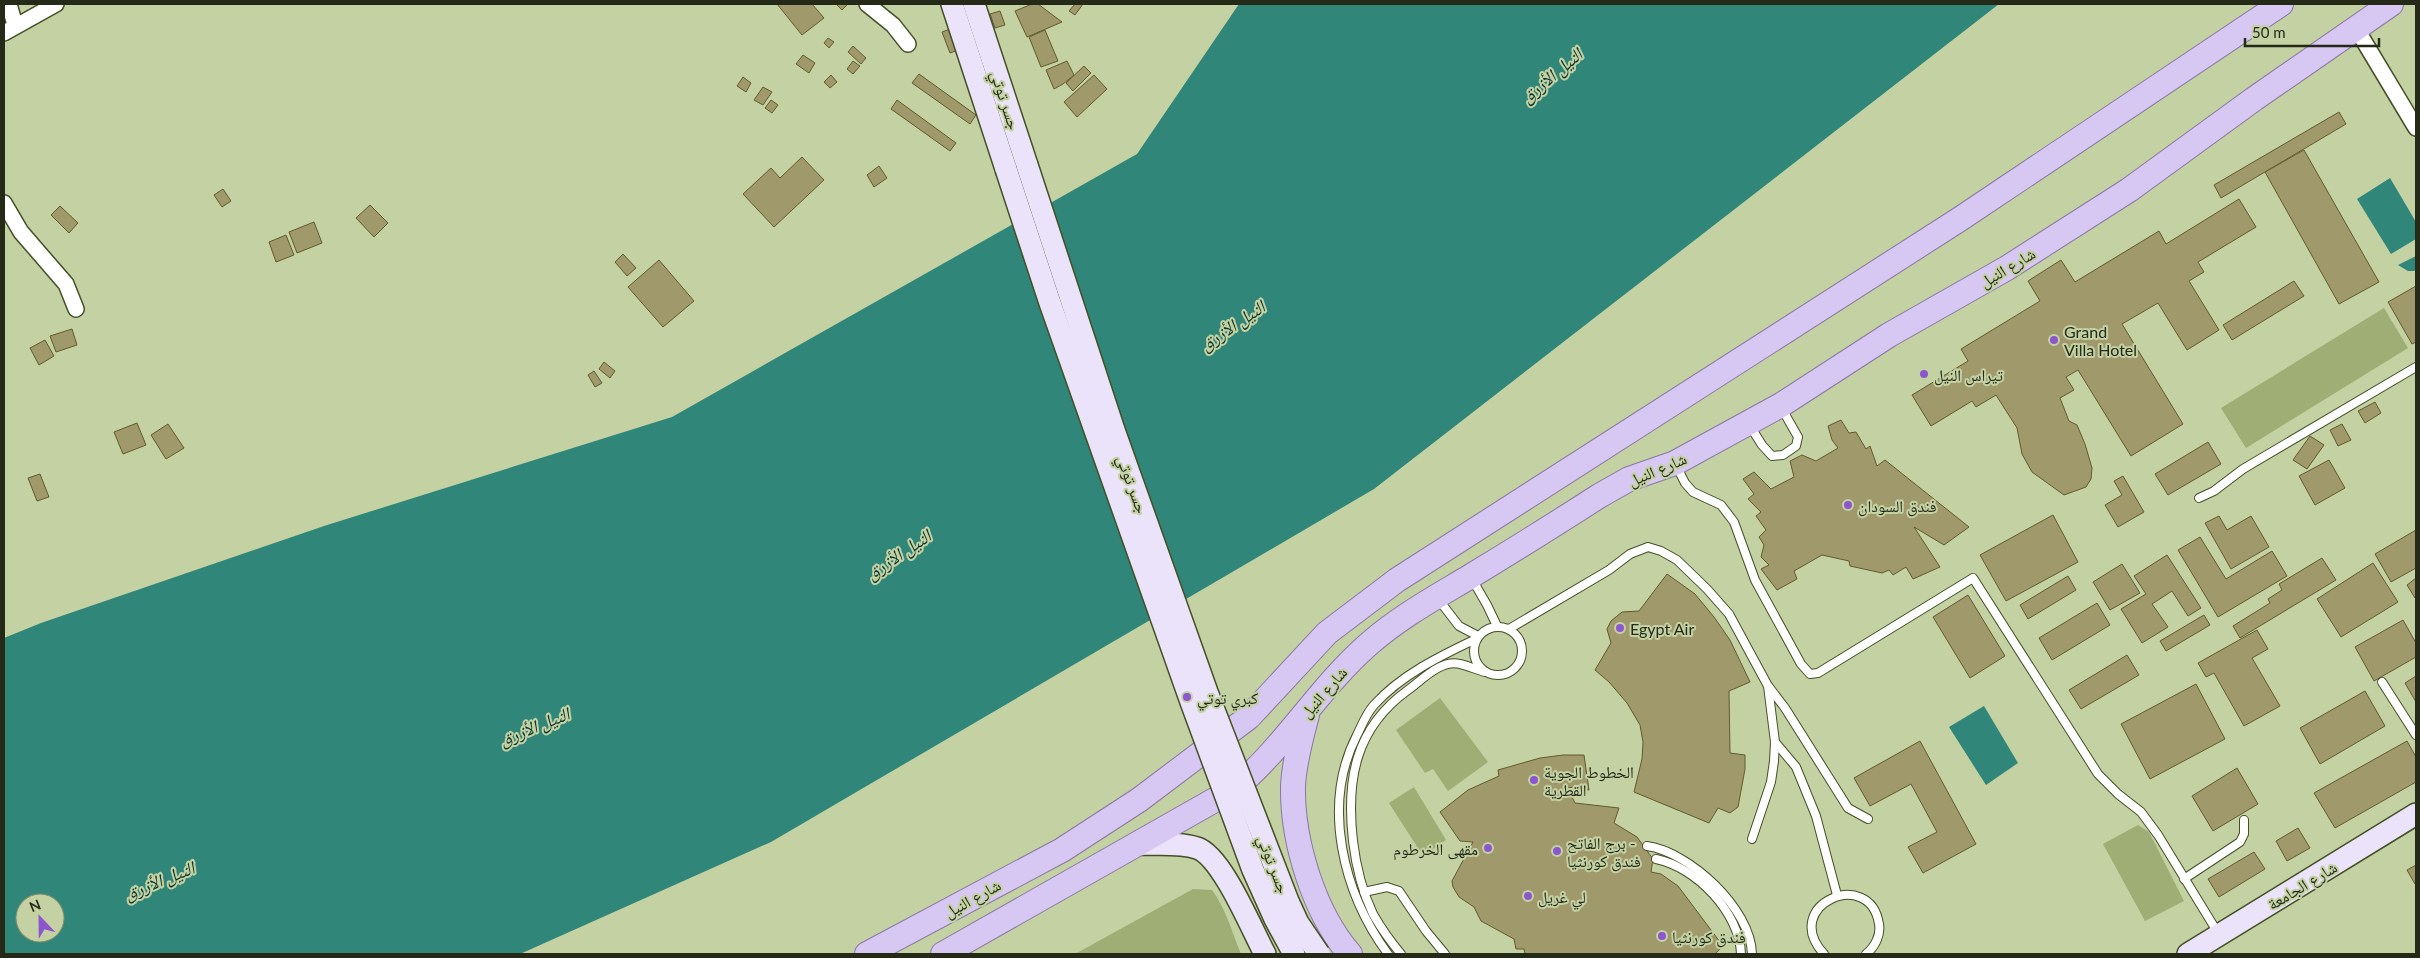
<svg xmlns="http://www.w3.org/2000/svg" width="2420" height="958" font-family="Lato,'Noto Naskh Arabic',sans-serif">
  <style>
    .green { fill: #9eae74 }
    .water { fill: #308779; fill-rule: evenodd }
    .building { fill: #9f996b; stroke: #615b2f }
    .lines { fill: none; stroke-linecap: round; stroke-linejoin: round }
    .lane-casing { stroke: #444f26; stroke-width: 10 }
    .street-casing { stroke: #444f26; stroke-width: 18 }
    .secondary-casing { stroke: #444f26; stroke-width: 24 }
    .primary-casing { stroke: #8878a1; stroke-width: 26 }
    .lane { stroke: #fff; stroke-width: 8 }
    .street { stroke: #fff; stroke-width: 15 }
    .secondary { stroke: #ebe3f9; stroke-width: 21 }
    .primary { stroke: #d7c7f3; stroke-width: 24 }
    .secondary-bridge-casing { stroke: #444f26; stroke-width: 24; stroke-linecap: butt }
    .secondary-bridge { stroke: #ebe3f9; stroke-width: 21 }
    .poi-dot { fill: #8b56ce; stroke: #c4d1a3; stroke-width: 2 }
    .labels { text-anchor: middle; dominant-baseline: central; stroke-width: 4; stroke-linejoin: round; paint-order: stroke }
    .street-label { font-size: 16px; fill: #252a18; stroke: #c4d1a3 }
    .poi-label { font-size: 16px; fill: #252a18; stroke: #c4d1a3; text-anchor: start }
    .water-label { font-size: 18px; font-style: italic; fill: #0d362f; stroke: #c4d1a3 }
  </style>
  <rect width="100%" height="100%" fill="#c4d1a3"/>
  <g class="green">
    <polygon points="2384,308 2408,348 2246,448 2221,408"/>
    <polygon points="1440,698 1488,762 1448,791 1433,769 1425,773 1396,730"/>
    <polygon points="1414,787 1446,840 1423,856 1389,803"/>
    <polygon points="2138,825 2149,832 2184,901 2145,921 2103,844"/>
    <path d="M1193 889 1212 890C1226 909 1232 932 1241 954H1075Z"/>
  </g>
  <g class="water">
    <path d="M1239 4H1999L1374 489 771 842 520 954H4V638L41 623 324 526 672 417 1137 154ZM25 903H55V933H25Z"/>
    <polygon points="2390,178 2416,222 2416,239 2391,254 2357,199"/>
    <polygon points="2416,256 2416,271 2408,271 2398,265"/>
    <polygon points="1984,706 2018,763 1986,785 1949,727"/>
  </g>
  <g class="building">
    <polygon points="777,4 812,4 824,18 802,35"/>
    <polygon points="836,4 848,4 842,10"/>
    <polygon points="1032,4 1038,4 1062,22 1027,37 1015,11"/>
    <polygon points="1075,4 1083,4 1075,15 1069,11"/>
    <polygon points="1000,11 1005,25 995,28 990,14"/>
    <polygon points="950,29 958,50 950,53 942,32"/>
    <polygon points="1045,30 1058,61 1041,67 1029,37"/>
    <polygon points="828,38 834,42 829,48 824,43"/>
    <polygon points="853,46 866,58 861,64 848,52"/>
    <polygon points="803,55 815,63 809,73 796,64"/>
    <polygon points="853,61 860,66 853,74 847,69"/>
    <polygon points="1067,61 1074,75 1063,84 1054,89 1046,70"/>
    <polygon points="1084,66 1091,73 1073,91 1066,83"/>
    <polygon points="919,74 976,115 970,124 912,83"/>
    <polygon points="831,75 837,82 830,88 824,82"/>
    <polygon points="1094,75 1107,89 1077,117 1064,102"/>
    <polygon points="743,77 751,83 746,92 737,86"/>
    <polygon points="763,87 772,92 763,105 754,100"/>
    <polygon points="771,100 778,105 772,113 765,108"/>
    <polygon points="897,100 956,143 950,151 891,109"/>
    <polygon points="2339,112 2346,124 2221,198 2214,185"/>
    <polygon points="2304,150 2379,282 2339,304 2265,172"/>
    <polygon points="802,157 824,180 774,227 743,194 771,168 780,178"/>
    <polygon points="879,166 887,178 874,187 867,175"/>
    <polygon points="223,189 231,201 222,207 214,195"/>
    <polygon points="2239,199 2256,227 2198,262 2204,272 2189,281 2219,330 2187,350 2158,303 2122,324 2183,424 2131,456 2078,370 2066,377 2074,390 2060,398 2069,421 2077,425 2085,444 2092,468 2091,479 2086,487 2064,495 2032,472 2022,454 2017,428 1996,395 1976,407 1972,401 1931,426 1912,395 1968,361 1961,349 2040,301 2028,281 2061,260 2075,282 2159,231 2166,244"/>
    <polygon points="370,205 388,223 374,237 356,218"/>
    <polygon points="60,206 78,223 69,233 51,215"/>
    <polygon points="314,222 322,243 297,253 289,232"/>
    <polygon points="286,235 294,255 276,262 269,242"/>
    <polygon points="623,254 636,268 627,276 615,262"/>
    <polygon points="659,260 694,301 663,327 628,287"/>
    <polygon points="2294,281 2304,296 2232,340 2223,325"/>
    <polygon points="2416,286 2416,342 2412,344 2388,302"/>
    <polygon points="72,329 77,345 56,352 50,336"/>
    <polygon points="45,340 54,356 39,365 30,348"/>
    <polygon points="604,362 615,371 610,378 599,369"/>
    <polygon points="594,371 602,383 595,387 588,375"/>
    <polygon points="2375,402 2381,413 2365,423 2358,411"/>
    <polygon points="1841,420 1849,433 1856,432 1866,449 1870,446 1877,466 1885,460 1969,527 1944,545 1914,527 1940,567 1913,579 1906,567 1893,575 1889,570 1882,573 1850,566 1849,561 1822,555 1794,571 1797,579 1777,590 1761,569 1769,565 1761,557 1764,545 1759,537 1766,530 1756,516 1761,512 1748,499 1754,494 1743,479 1754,472 1771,489 1794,477 1790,461 1802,455 1816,461 1838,448 1832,440 1828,426"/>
    <polygon points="137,423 146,445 123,454 114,432"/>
    <polygon points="168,424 184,448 166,459 151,435"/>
    <polygon points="2342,424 2351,440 2338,446 2330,430"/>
    <polygon points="2310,436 2324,445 2307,469 2293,460"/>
    <polygon points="2208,442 2221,464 2168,495 2155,474"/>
    <polygon points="2329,460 2345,488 2315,505 2299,476"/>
    <polygon points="40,474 49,497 37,501 28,478"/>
    <polygon points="2123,476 2144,512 2118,527 2105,505 2122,495 2114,481"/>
    <polygon points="2053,515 2078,562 2006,601 1980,555"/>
    <polygon points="2219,516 2227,530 2251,516 2269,547 2231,569 2205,523"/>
    <polygon points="2416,530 2416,568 2391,582 2375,554"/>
    <polygon points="2200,537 2226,579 2272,551 2287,576 2218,617 2178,550"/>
    <polygon points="2167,555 2201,608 2188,616 2172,591 2152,604 2168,627 2142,643 2121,609 2146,594 2134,576"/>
    <polygon points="2322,558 2336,580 2240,638 2233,626 2270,603 2268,599 2282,590 2279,584"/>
    <polygon points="2373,563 2398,602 2341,637 2317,599"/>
    <polygon points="2122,564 2140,593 2110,610 2093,582"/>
    <polygon points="1667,574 1695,594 1714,617 1730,640 1750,682 1729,691 1730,753 1745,755 1745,769 1738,807 1730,813 1718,808 1709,823 1634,792 1642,759 1643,742 1640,725 1627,703 1609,682 1595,670 1611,643 1607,629 1611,621 1622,612 1639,611"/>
    <polygon points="2068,576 2076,590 2028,619 2020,605"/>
    <polygon points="2416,578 2416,597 2415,598 2407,585"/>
    <polygon points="1968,595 2005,656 1970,678 1933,617"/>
    <polygon points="2097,603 2110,625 2052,660 2039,638"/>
    <polygon points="2204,615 2210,625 2166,651 2160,641"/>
    <polygon points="2403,620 2416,643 2416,657 2374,681 2355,647"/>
    <polygon points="2257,630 2268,649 2252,658 2280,706 2244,726 2214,673 2206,677 2198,663"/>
    <polygon points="2127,655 2139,675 2081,709 2069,690"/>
    <polygon points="2416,676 2416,702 2405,683"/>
    <polygon points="2196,684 2225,739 2150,779 2121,724"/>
    <polygon points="2365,691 2385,726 2320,764 2300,728"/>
    <polygon points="1920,741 1976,844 1923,873 1908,847 1937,832 1911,784 1870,806 1854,778"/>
    <polygon points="2407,741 2416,757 2416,782 2335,828 2314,793"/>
    <polygon points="1563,755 1584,755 1589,790 1567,787 1575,803 1619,808 1614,823 1637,837 1653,859 1651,872 1661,874 1678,886 1723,946 1715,954 1525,954 1524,949 1516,949 1514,939 1481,921 1474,907 1459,897 1453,887 1452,881 1473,842 1460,841 1440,812 1468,790 1499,776 1498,770 1540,758"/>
    <polygon points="2237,768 2258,804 2213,831 2192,796"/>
    <polygon points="2298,828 2310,848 2287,861 2276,841"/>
    <polygon points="2254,852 2265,869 2219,897 2208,879"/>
    <polygon points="2416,865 2416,883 2415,884 2407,870"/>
  </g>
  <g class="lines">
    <defs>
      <g id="lane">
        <polyline points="1750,426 1762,445 1772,456 1783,455 1796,446 1798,437 1782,409"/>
        <polyline points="1676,465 1685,483 1693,492 1721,505 1734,522 1755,580 1801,664 1810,674 1818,673 1973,578 2098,774 2118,794 2141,812 2158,835 2218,933"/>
        <polyline points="2199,498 2214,491 2243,469 2416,367"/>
        <polyline points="1472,579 1487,605 1497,626"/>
        <polyline points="1438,599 1459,626 1478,636"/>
        <circle cx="1498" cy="651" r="24"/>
        <polyline points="1509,629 1609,570 1630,554 1648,547 1661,551 1677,560 1707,589 1729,614 1768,686 1775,742 1774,761 1771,782 1752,839"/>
        <polyline points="2382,682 2416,735"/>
        <polyline points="1769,687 1785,708 1848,808 1868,819"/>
        <polyline points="1775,742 1796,767 1816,816 1837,895"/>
        <path d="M1647 846C1690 852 1751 909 1752 954"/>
        <path d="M1656 859C1696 867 1740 913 1741 954"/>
        <polyline points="2184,879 2240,842 2244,834 2244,820"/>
        <polyline points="1364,892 1387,887 1399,891 1426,931 1445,954"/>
        <path d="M1388 954C1343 893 1321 805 1357 735 1362 725 1366 714 1374 705 1401 675 1440 656 1476 639"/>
        <path d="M1401 954C1390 941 1381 928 1373 914 1362 891 1356 866 1353 841 1346 780 1355 728 1408 690 1422 680 1441 659 1460 664 1469 666 1477 670 1485 672"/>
        <path d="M1824 954C1779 905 1870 866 1879 924 1881 935 1875 947 1866 954"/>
      </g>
      <g id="street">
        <polyline points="9,4 15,25"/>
        <polyline points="867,4 893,25 908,44"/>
        <polyline points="2356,28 2416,128"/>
        <polyline points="4,33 56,4"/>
        <polyline points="4,203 21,232 66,284 76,309"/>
      </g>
      <g id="secondary">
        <polyline points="952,4 1006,169"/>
        <polyline points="974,4 1027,165"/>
        <path d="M1136 844C1155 845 1179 842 1197 848 1222 856 1252 930 1265 954"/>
        <polyline points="2188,954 2416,814"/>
      </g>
      <g id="primary">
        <path d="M1307 715C1301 738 1294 763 1293 786 1292 841 1314 913 1350 954"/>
        <polyline points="867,954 1062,850 1139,800 1249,717 1327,633 1397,580 1960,219 2281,4"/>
        <path d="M943 954 1234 789C1286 746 1319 687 1370 643 1401 616 1436 597 1471 576 1514 550 1557 523 1599 496L1629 479 1675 463 1781 405 1889 335 2007 268 2129 190 2254 99 2391 4"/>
      </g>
    </defs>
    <use href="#lane" class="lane-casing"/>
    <use href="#street" class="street-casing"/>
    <use href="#secondary" class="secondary-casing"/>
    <use href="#primary" class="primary-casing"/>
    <use href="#lane" class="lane"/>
    <use href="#street" class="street"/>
    <use href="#secondary" class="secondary"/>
    <use href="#primary" class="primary"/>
    <defs>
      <g id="secondary-bridge">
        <polyline points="1027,165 1114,430 1207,692 1288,901 1298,923 1319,954"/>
        <polyline points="1006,169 1050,303 1191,702 1253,870 1275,919 1294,954"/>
      </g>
    </defs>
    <use href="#secondary-bridge" class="secondary-bridge-casing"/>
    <use href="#secondary-bridge" class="secondary-bridge"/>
  </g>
  <g class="poi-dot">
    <circle cx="2054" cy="340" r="5"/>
    <circle cx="1924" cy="374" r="5"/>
    <circle cx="1848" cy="505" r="5"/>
    <circle cx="1620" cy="628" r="5"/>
    <circle cx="1187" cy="697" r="5"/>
    <circle cx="1534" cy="780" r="5"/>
    <circle cx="1488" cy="848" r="5"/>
    <circle cx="1557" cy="851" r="5"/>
    <circle cx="1528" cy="896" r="5"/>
    <circle cx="1662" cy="936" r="5"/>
  </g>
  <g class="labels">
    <g class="street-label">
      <text transform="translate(1006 100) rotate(72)">جسر توتي</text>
      <text transform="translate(2007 267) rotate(-31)">شارع النيل</text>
      <text transform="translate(1657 469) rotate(-23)">شارع النيل</text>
      <text transform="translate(1133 484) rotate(70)">جسر توتي</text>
      <text transform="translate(1323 692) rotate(-49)">شارع النيل</text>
      <text transform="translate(1274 864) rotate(69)">جسر توتي</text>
      <text transform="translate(2302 885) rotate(-31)">شارع الجامعة</text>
      <text transform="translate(972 898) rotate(-29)">شارع النيل</text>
    </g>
    <g class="poi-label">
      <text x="2064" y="331">Grand<tspan x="2064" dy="18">Villa Hotel</tspan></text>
      <text x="1934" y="374">تيراس النيل</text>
      <text x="1858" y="505">فندق السودان</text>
      <text x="1630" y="628">Egypt Air</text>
      <text x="1197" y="697">كبري توتي</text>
      <text x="1544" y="771">الخطوط الجوية<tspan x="1544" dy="18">القطرية</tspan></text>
      <text x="1567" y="842">برج الفاتح -<tspan x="1567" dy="18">فندق كورنثيا</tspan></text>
      <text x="1478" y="848" text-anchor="end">مقهى الخرطوم</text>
      <text x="1538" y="896">لي غريل</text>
      <text x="1672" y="936">فندق كورنثيا</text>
    </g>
    <g class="water-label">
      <text transform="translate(1551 75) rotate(-40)">النيل الأزرق</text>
      <text transform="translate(1232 325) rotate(-34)">النيل الأزرق</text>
      <text transform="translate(898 554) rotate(-34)">النيل الأزرق</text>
      <text transform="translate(534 726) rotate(-22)">النيل الأزرق</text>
      <text transform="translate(159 880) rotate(-22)">النيل الأزرق</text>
    </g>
  </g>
  <rect width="2420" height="958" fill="none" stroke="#252a18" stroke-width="10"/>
  <g transform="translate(40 918) rotate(338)"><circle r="24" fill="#c4d1a3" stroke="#848e6b"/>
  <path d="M0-4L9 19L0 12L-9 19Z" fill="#8b56ce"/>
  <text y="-8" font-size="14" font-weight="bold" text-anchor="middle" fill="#252a18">N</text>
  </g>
  <path d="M2245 38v8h134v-8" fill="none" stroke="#252a18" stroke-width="2.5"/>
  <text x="2252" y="38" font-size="15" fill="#252a18" stroke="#c4d1a3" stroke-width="4" paint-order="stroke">50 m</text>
</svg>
